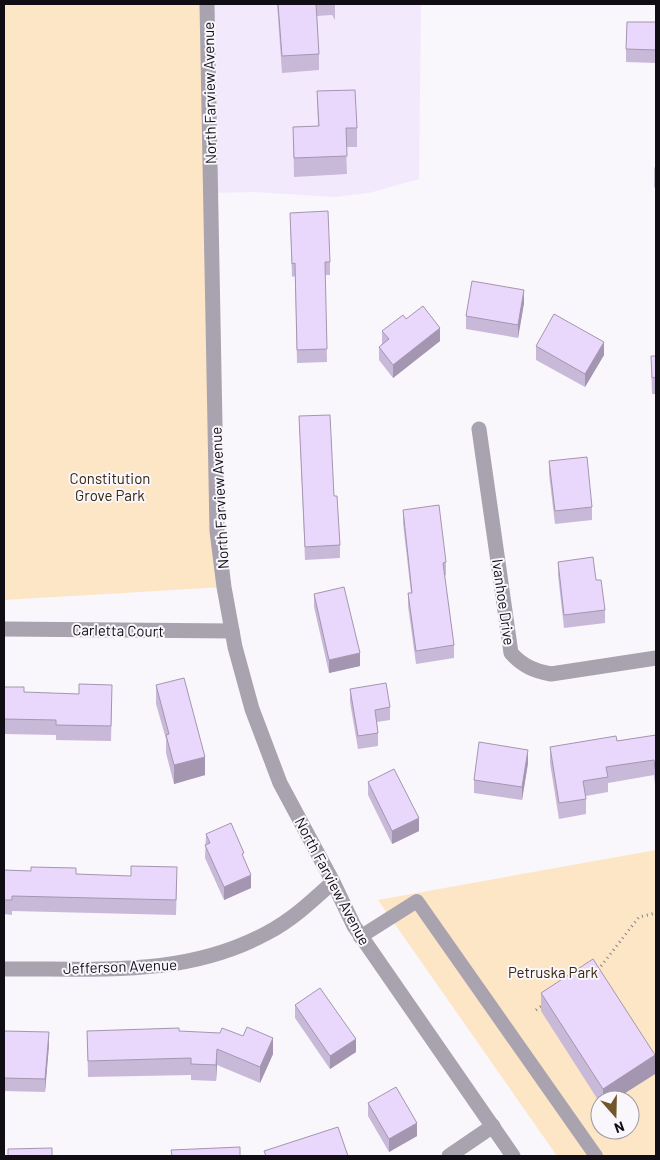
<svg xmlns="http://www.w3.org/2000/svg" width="660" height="1160" font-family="Barlow,sans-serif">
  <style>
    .built { fill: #f3e9fd }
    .green { fill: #fde6c6; fill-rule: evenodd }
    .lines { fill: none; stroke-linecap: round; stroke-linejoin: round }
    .path { stroke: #858188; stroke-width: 3; stroke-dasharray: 1 4; stroke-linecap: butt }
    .service { stroke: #a8a3ae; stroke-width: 14 }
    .minor { stroke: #a8a3ae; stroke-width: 15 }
    .tertiary { stroke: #a8a3ae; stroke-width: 15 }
    .wall { fill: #c9b9d9 }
    .shaded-wall { fill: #a496b0 }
    .building { fill: #ead7fc; stroke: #a496b0 }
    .labels { text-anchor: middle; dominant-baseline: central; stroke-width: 4; stroke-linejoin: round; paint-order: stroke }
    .street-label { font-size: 15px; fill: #110d15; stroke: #f9f6fc }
    .park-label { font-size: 15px; fill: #37260b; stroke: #f9f6fc }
  </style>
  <rect width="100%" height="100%" fill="#f9f6fc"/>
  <polygon class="built" points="207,4 421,4 419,179 369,193 335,197 254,192 211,193"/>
  <g class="green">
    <polygon points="4,4 207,4 224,587 4,600"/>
    <path d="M656 850V1156H557L378 900ZM600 1100H630V1130H600Z"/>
  </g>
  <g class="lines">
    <g class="path">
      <polyline points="598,970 639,917 656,913"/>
      <polyline points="536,1010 544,1004"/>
    </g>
    <polyline class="service" points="360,937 417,901 596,1156"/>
    <g class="minor">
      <path d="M479 429 511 653C523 666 534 671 551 674L656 658"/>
      <polyline points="4,629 232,631"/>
      <path d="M4 969C95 968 184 978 267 933 292 920 312 901 333 882"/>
      <polyline points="449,1156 493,1126"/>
    </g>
    <polyline class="tertiary" points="207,4 217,531 224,587 235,647 252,709 280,783 333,882 354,926 513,1156"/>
  </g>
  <g class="wall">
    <polygon points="277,4 335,4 335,20 332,15 317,16 319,54 319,70 282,73"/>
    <polygon points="656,22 656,63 626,62 626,49"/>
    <polygon points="317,91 357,128 357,147 346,147 347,174 294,177 293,127 318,126"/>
    <rect x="655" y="168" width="1" height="38"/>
    <polygon points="290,213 330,262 330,275 325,275 327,362 297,363 295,276 292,277"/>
    <polygon points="524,303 518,338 466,329 466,316"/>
    <polygon points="382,331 440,341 393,378 379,360 379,347 382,344"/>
    <polygon points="536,346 604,355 585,387 536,360"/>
    <polygon points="651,356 656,356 656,394 652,394"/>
    <polygon points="299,416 334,496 340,545 340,558 305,560"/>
    <polygon points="549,461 592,507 592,520 555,524 549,474"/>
    <polygon points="403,510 446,562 446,575 444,576 454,645 454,658 416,664 408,606 408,593 411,593 403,523"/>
    <polygon points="558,562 596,580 605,610 605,623 564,628 558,575"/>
    <polygon points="314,594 360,666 329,673 314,607"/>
    <polygon points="156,685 205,775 174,784 166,753 166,739 156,704"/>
    <polygon points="4,687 24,692 112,700 111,741 56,740 56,735 4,734"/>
    <polygon points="350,689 390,707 390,720 377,722 378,733 378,746 358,749 350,702"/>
    <polygon points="656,735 656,785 655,785 654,775 608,783 608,792 586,796 586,814 559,819 550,763 550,747 617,741"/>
    <polygon points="528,763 522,800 474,793 474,780"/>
    <polygon points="368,782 419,831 392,844 368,795"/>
    <polygon points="206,834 244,858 251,888 224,900 205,858"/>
    <polygon points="4,870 76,874 177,882 176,915 12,911 12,915 4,914"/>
    <polygon points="541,993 655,1074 614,1100 600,1100 600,1103 541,1011"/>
    <polygon points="295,1005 356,1052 330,1069 295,1018"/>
    <polygon points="4,1031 49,1045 45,1092 4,1091"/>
    <polygon points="87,1031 273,1054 260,1083 217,1065 216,1081 191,1080 191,1075 88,1077"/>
    <polygon points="368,1103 417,1136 389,1152 368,1116"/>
  </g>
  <g class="shaded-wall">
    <polygon points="524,290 524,303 518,338 518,325"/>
    <polygon points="440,328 440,341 393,378 393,365"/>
    <polygon points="604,342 604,355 585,387 585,374"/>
    <polygon points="360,653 360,666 329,673 329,660"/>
    <polygon points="528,750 528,763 522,800 522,787"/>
    <polygon points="205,757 205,775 174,784 174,765"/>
    <polygon points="419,818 419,831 392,844 392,831"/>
    <polygon points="251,875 251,888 224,900 224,887"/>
    <polygon points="49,1032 49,1045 45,1092 45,1079"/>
    <polygon points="273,1038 273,1054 260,1083 260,1067"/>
    <polygon points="356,1039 356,1052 330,1069 330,1056"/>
    <polygon points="217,1049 217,1065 216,1081 216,1065"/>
    <polygon points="655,1055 655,1074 614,1100 603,1100 603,1089"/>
    <polygon points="417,1123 417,1136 389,1152 389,1139"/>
  </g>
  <g class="building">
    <polygon points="278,4 316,4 319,54 282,56"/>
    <polygon points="627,22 656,22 656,50 626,49"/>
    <polygon points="355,90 357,128 346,128 347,156 294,158 293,127 319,126 317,91"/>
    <rect x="655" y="168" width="1" height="19"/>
    <polygon points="328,211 330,262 325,262 327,349 297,350 295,263 292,264 290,213"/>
    <polygon points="472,281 524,290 518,325 466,316"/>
    <polygon points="423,306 440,328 393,365 379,347 389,339 382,331 403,315 406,319"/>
    <polygon points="554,314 604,342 585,374 536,346"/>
    <polygon points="651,356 656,356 656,377 652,378"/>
    <polygon points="330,415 334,496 337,496 340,545 305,547 299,416"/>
    <polygon points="587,457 592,507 555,511 549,461"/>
    <polygon points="439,505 446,562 443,563 454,645 416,651 408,593 412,593 403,510"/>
    <polygon points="593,557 596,580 601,580 605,610 564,615 558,562"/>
    <polygon points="344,587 360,653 329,660 314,594"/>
    <polygon points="184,678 205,757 174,765 166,735 169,734 156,685"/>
    <polygon points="386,683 390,707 375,710 378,733 358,736 350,689"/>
    <polygon points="79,684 112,685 111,726 56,725 56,720 4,719 4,687 24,687 24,692 79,694"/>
    <polygon points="656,735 656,769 655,769 654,760 606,767 608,777 583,781 586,799 559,803 550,747 616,736 617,741"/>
    <polygon points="479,742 528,750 522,787 474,780"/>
    <polygon points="394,769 419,818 392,831 368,782"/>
    <polygon points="231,823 244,853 242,854 251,875 224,887 205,845 210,843 206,834"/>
    <polygon points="131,866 177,867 176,900 12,896 12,900 4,900 4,870 31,871 31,867 76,868 76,874 131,876"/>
    <polygon points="593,959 655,1055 603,1089 541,993"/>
    <polygon points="320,988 356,1039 330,1056 295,1005"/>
    <polygon points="247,1027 273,1038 260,1067 217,1049 216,1065 191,1064 191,1058 88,1061 87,1031 179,1028 179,1031 220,1033 222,1028 243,1036"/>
    <polygon points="4,1031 49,1032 45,1079 4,1078"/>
    <polygon points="396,1087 417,1123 389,1139 368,1103"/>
    <polygon points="338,1127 348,1156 266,1156 264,1151"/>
    <polygon points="240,1147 240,1156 172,1156 171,1150"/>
    <polygon points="52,1148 52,1156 8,1156 8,1149"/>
  </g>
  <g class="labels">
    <g class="street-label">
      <text transform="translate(209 93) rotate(-91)">North Farview Avenue</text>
      <text transform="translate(219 498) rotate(-93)">North Farview Avenue</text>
      <text transform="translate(504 602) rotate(82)">Ivanhoe Drive</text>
      <text transform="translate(118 630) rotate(1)">Carletta Court</text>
      <text transform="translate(333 881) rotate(62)">North Farview Avenue</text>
      <text transform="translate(120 966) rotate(-2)">Jefferson Avenue</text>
    </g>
    <g class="park-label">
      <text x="110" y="478">Constitution<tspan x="110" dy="17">Grove Park</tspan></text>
      <text x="553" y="972">Petruska Park</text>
    </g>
  </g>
  <rect width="660" height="1160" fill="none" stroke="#110d15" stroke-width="10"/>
  <g transform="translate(615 1115) rotate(160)"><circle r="24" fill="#f9f6fc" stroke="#9c99a0"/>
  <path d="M0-4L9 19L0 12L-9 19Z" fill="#725529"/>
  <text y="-8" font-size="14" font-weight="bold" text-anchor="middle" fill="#110d15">N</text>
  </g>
</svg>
